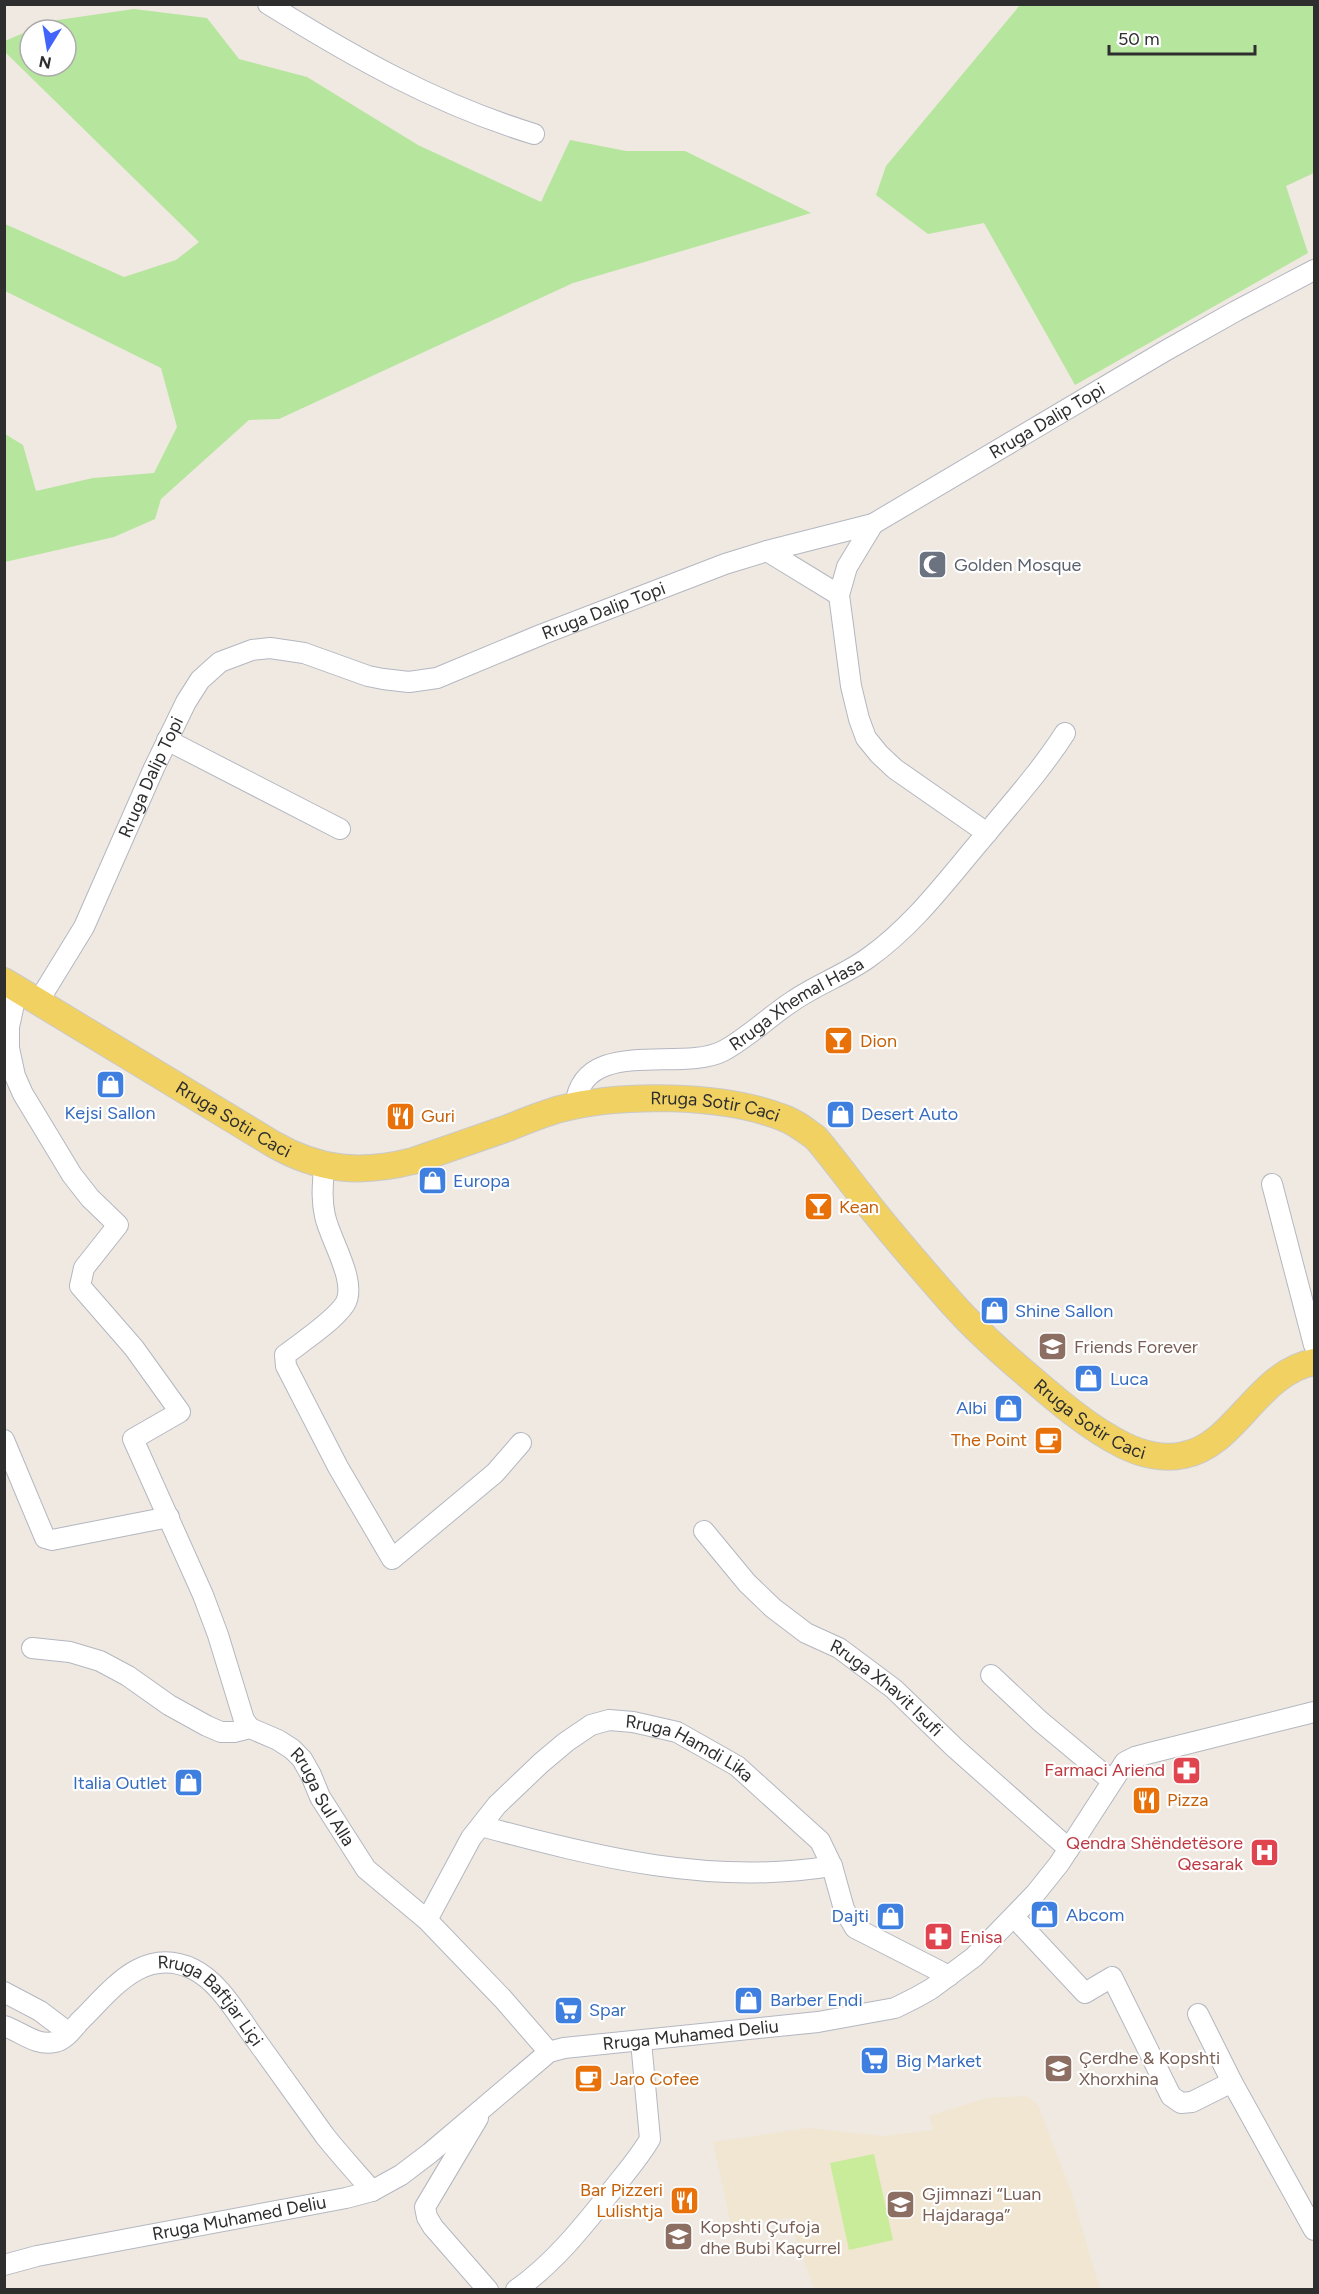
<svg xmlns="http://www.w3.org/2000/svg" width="1319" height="2294" font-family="Figtree,sans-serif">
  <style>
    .education { fill: #f0e6d1 }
    .green { fill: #b6e59e; fill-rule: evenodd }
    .pitch { fill: #c9ec9a }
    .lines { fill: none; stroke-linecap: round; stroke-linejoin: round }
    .minor-casing { stroke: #b4b7c1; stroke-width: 22 }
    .major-casing { stroke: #c9c9c9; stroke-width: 28 }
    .minor { stroke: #fff; stroke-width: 20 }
    .major { stroke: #f2d163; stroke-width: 26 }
    .labels { text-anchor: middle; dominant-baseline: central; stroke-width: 4.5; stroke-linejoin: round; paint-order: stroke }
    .street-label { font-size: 18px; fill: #2e2e2e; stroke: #fff }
    .worship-label { font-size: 18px; fill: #5b616d; stroke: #fff; text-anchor: start }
    .food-label { font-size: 18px; fill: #c56008; stroke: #fff; text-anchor: start }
    .shop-label { font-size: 18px; fill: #366cbe; stroke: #fff; text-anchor: start }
    .education-label { font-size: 18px; fill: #785e54; stroke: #fff; text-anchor: start }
    .health-label { font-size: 18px; fill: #be3a42; stroke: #fff; text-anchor: end }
  </style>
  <rect width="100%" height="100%" fill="#efe9e1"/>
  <polygon class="education" points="1026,2096 1037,2103 1071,2191 1100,2289 814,2289 789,2218 731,2225 713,2142 808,2128 883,2136 933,2130 929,2116 986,2098"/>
  <g class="green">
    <polygon points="1020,5 1314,5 1314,173 1286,186 1308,253 1075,385 984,223 928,234 876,195 886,166"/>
    <path d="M134 9 207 18 239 59 307 77 418 145 541 202 570 140 626 151H685L811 213 573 283 279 419 249 420 161 499 155 519 114 537 5 562V434L23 445 36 491 93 478 154 473 177 427 161 368 5 291V224L124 277 176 260 199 242 5 52V41L51 21ZM30 30H66V66H30Z"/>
  </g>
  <polygon class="pitch" points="874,2154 893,2240 849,2250 830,2163"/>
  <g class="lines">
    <defs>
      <g id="minor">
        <path d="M268 4C355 58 436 104 534 134"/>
        <polyline points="873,524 847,567 839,595 851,686 859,719 866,738 879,754 895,769 987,833"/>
        <polyline points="767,551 839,595"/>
        <polyline points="167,740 340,829"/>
        <polyline points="5,990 17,990 9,1027 9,1048 15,1076 23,1094 72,1175 90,1198 118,1225 84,1268 80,1286 134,1348 180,1412 133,1439 203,1595 218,1635 244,1720 250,1728"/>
        <path id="s1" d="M38 1002 84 927 154 768 186 702 200 680 220 662 252 650 270 648 304 653 368 676 383 679 409 682 437 678 543 634 725 564 767 551 873 524 1165 351 1236 311 1314 270"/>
        <path id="s2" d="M575 1106C583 1035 680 1073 723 1051 745 1040 771 1015 793 1001 816 985 846 974 868 958 916 924 949 877 987 833 1014 800 1042 769 1065 733"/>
        <path d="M324 1166C323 1183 321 1199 325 1216 330 1240 358 1282 345 1304 334 1321 302 1342 285 1355L286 1366 338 1467 392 1559 495 1473 521 1443"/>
        <polyline points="1272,1184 1314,1345"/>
        <polyline points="4,1440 45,1538 52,1540 169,1517"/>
        <path id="s3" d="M704 1531 747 1583 773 1608 806 1633 839 1648 894 1689 955 1748 1069 1849"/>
        <path id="s4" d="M32 1648 70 1652 100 1661 128 1676 169 1705 207 1726 221 1732H234L250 1728 278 1740 292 1749 302 1759 311 1775 320 1797 366 1869 427 1920 503 1999 549 2052"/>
        <polyline points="991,1675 1040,1721 1112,1781"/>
        <path d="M481 1826C595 1857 713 1886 832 1866"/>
        <polyline points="1014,1917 1085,1993 1112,1977 1171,2096 1181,2103 1192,2102 1232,2082 1314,2230"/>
        <path id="s5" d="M427 1920 471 1838 497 1805 541 1763 566 1742 591 1725 609 1720 633 1722 677 1732 737 1766 820 1841 832 1866 844 1909 855 1928 949 1976"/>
        <polyline points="4,1992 40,2011 69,2033"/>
        <polyline points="1198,2014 1232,2082"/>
        <path id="s6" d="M4 2026C22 2032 35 2046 55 2042 65 2040 73 2029 79 2022 111 1991 142 1945 193 1969 220 1982 238 2016 256 2040 279 2072 302 2104 325 2136 340 2155 357 2173 372 2191"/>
        <polyline points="478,2118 425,2207 427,2217 433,2227 488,2290"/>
        <path id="s7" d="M4 2265 37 2256 346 2198 372 2191 401 2175 430 2153 549 2052 564 2048 818 2022 895 2008 917 1997 931 1989 974 1957 1035 1894 1059 1864 1125 1762 1135 1757 1150 1753 1314 1712"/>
        <path d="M516 2290C553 2264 581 2229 609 2194 623 2176 639 2158 650 2139L641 2041"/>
      </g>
      <g id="major">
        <path id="s8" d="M4 981 273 1144C320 1171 361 1174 413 1161 445 1150 476 1139 508 1128 525 1121 542 1114 560 1109 622 1093 721 1094 781 1117 794 1121 805 1130 816 1138 832 1157 846 1176 861 1195 887 1229 915 1261 943 1293 969 1324 1000 1352 1031 1378 1059 1402 1089 1428 1123 1445 1141 1454 1164 1460 1184 1455 1236 1445 1257 1373 1314 1362"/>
      </g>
    </defs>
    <use href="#minor" class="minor-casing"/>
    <use href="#major" class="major-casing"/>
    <use href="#minor" class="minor"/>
    <use href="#major" class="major"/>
  </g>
  <defs>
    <symbol id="mosque-square" viewBox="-11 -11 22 22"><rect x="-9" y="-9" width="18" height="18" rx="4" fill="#6b7280" stroke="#fff"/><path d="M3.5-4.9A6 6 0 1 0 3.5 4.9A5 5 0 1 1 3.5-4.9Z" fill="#fff"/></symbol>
    <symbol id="bar-square" viewBox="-11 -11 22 22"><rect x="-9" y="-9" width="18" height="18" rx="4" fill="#e8710a" stroke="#fff"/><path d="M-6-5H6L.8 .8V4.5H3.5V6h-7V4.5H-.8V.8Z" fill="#fff"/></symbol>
    <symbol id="shop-square" viewBox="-11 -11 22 22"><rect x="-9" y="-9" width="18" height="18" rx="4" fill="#3f7fe0" stroke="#fff"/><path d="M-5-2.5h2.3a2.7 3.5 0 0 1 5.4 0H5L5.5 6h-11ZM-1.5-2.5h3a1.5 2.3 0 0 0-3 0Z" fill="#fff"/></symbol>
    <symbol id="restaurant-square" viewBox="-11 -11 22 22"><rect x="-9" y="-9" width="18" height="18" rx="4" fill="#e8710a" stroke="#fff"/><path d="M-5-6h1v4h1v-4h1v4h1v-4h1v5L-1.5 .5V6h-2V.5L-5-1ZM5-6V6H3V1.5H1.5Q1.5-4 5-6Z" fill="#fff"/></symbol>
    <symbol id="school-square" viewBox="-11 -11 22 22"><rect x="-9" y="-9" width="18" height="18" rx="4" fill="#8d6e63" stroke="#fff"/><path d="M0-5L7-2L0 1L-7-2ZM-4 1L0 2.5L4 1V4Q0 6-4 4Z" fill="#fff"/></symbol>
    <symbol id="cafe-square" viewBox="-11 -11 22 22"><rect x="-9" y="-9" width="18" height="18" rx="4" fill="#e8710a" stroke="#fff"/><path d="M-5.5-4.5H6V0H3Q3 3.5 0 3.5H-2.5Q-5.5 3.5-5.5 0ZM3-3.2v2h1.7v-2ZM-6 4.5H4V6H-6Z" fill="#fff"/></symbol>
    <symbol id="pharmacy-square" viewBox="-11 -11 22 22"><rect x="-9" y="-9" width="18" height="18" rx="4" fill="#e0444e" stroke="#fff"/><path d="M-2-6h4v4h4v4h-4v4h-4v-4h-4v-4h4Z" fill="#fff"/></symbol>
    <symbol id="hospital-square" viewBox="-11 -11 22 22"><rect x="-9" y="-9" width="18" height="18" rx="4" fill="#e0444e" stroke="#fff"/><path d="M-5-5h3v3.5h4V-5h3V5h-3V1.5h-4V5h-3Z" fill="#fff"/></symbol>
    <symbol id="supermarket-square" viewBox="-11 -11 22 22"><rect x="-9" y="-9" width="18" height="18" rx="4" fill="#3f7fe0" stroke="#fff"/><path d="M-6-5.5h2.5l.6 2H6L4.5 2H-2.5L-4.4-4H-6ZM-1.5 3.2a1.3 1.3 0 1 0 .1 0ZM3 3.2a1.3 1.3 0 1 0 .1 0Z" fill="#fff"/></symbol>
  </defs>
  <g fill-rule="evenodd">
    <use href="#mosque-square" x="916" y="548" width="33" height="33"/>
    <use href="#bar-square" x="822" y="1024" width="33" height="33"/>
    <use href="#shop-square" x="94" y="1068" width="33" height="33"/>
    <use href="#shop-square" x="824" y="1098" width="33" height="33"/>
    <use href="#restaurant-square" x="384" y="1100" width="33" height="33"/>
    <use href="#shop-square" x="416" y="1164" width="33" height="33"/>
    <use href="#bar-square" x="802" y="1190" width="33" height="33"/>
    <use href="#shop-square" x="978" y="1294" width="33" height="33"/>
    <use href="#school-square" x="1036" y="1330" width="33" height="33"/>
    <use href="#shop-square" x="1072" y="1362" width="33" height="33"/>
    <use href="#shop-square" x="992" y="1392" width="33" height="33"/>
    <use href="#cafe-square" x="1032" y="1424" width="33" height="33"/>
    <use href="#pharmacy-square" x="1170" y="1754" width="33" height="33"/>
    <use href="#shop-square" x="172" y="1766" width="33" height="33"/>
    <use href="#restaurant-square" x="1130" y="1784" width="33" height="33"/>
    <use href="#hospital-square" x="1248" y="1836" width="33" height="33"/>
    <use href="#shop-square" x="1028" y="1898" width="33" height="33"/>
    <use href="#shop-square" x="874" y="1900" width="33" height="33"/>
    <use href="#pharmacy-square" x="922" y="1920" width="33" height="33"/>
    <use href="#shop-square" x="732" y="1984" width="33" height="33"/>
    <use href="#supermarket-square" x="552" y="1994" width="33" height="33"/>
    <use href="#supermarket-square" x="858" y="2044" width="33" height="33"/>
    <use href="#school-square" x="1042" y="2052" width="33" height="33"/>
    <use href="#cafe-square" x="572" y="2062" width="33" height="33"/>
    <use href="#restaurant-square" x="668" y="2184" width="33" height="33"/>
    <use href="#school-square" x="884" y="2188" width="33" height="33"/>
    <use href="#school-square" x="662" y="2220" width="33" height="33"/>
  </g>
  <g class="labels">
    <g class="street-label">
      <text stroke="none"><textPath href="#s1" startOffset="1278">Rruga Dalip Topi</textPath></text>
      <text stroke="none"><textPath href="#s1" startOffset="792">Rruga Dalip Topi</textPath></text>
      <text stroke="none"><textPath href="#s1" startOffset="252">Rruga Dalip Topi</textPath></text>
      <text stroke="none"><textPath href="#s2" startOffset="260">Rruga Xhemal Hasa</textPath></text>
      <text stroke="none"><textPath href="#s8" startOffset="772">Rruga Sotir Caci</textPath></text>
      <text stroke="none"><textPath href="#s8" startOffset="268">Rruga Sotir Caci</textPath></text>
      <text stroke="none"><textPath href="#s8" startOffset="1276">Rruga Sotir Caci</textPath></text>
      <text stroke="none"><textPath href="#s3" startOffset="243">Rruga Xhavit Isufi</textPath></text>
      <text stroke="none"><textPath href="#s5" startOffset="364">Rruga Hamdi Lika</textPath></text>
      <text stroke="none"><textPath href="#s4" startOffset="344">Rruga Sul Alla</textPath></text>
      <text stroke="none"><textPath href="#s6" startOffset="255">Rruga Baftjar Liçi</textPath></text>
      <text stroke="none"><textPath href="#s7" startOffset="744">Rruga Muhamed Deliu</textPath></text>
      <text stroke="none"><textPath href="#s7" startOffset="240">Rruga Muhamed Deliu</textPath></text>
    </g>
    <g class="worship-label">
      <text x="954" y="565">Golden Mosque</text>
    </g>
    <g class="food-label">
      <text x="860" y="1041">Dion</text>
      <text x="421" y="1116">Guri</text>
      <text x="839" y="1207">Kean</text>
      <text x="1027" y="1440" text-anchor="end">The Point</text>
      <text x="1167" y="1800">Pizza</text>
      <text x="610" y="2079">Jaro Cofee</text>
      <text x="663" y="2190" text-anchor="end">Bar Pizzeri<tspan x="663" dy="21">Lulishtja</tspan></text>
    </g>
    <g class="shop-label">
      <text x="110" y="1113" text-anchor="middle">Kejsi Sallon</text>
      <text x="861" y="1114">Desert Auto</text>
      <text x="453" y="1181">Europa</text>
      <text x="1015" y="1311">Shine Sallon</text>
      <text x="1110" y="1379">Luca</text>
      <text x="987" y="1408" text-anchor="end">Albi</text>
      <text x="167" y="1783" text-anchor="end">Italia Outlet</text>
      <text x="1066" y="1915">Abcom</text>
      <text x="869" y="1916" text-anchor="end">Dajti</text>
      <text x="770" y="2000">Barber Endi</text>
      <text x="589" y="2010">Spar</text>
      <text x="896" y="2061">Big Market</text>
    </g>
    <g class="education-label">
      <text x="1074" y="1347">Friends Forever</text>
      <text x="1079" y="2058">Çerdhe &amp; Kopshti<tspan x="1079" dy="21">Xhorxhina</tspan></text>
      <text x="922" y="2194">Gjimnazi “Luan<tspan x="922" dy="21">Hajdaraga”</tspan></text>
      <text x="700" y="2227">Kopshti Çufoja<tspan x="700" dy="21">dhe Bubi Kaçurrel</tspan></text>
    </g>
    <g class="health-label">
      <text x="1165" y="1770">Farmaci Ariend</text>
      <text x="1243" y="1843">Qendra Shëndetësore<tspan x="1243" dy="21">Qesarak</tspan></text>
      <text x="960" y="1937" text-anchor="start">Enisa</text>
    </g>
  </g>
  <rect width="1319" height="2294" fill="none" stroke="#2e2e2e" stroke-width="12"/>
  <g transform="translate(48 48) rotate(191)"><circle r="28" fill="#ffffff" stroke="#ababab" stroke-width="1.5"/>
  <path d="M0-4.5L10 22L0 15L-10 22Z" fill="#4264fb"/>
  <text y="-9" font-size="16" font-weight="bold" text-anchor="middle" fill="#2e2e2e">N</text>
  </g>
  <path d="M1109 45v9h146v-9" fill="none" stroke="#2e2e2e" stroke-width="3"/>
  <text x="1118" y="45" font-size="18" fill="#2e2e2e" stroke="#ffffff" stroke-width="4.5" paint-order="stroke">50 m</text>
</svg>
